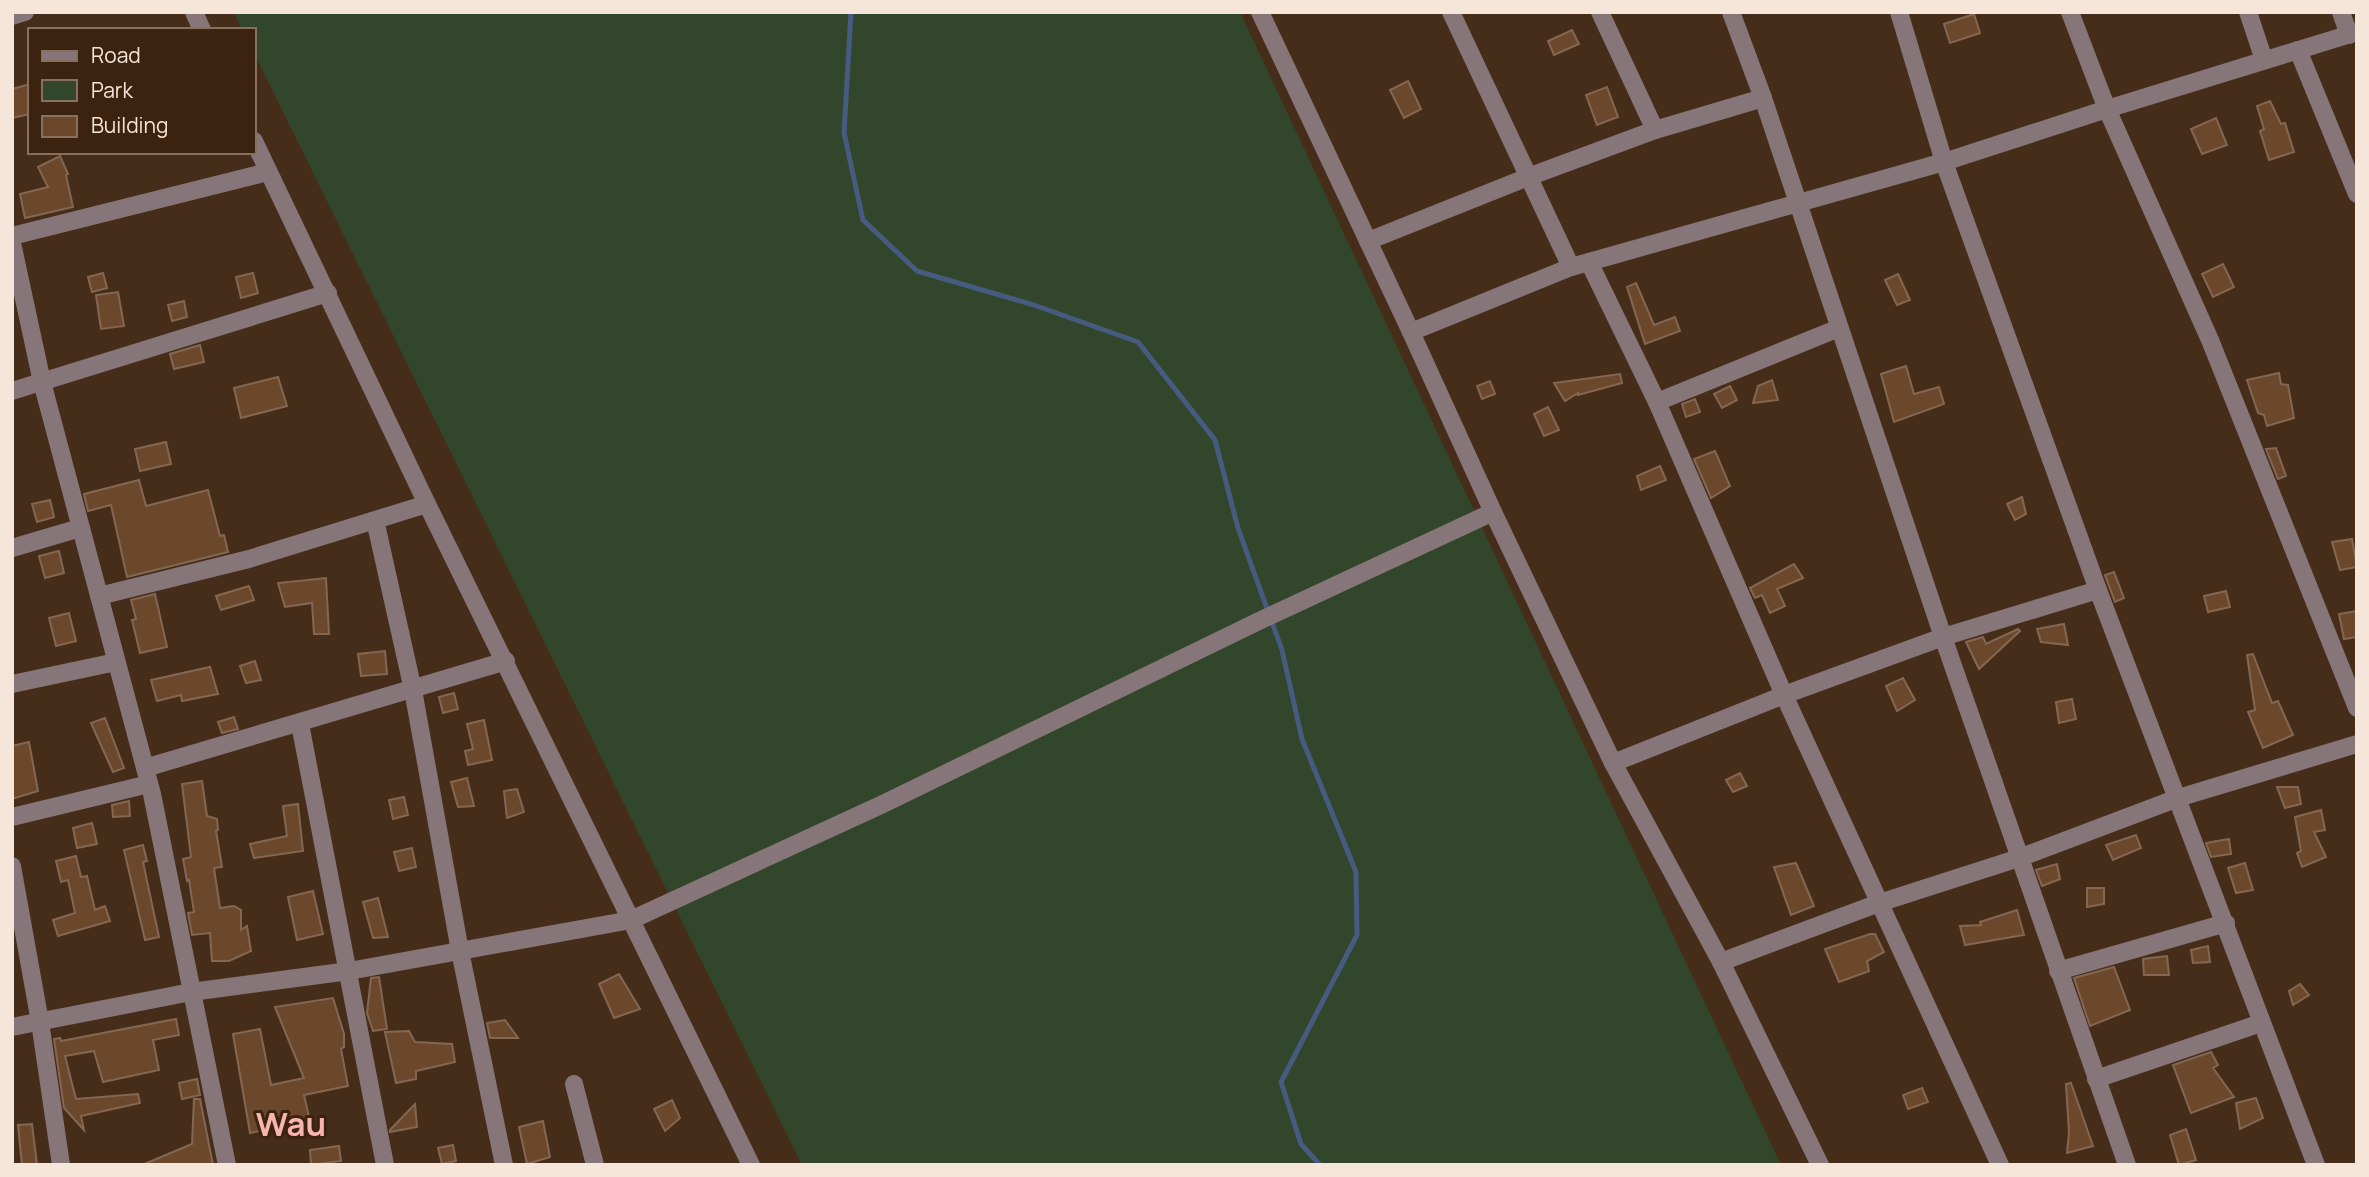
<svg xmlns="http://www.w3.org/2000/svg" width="2369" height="1177" font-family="Manrope,sans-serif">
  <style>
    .green { fill: #32462b }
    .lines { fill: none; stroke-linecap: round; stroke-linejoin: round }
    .stream { stroke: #475b80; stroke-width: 5 }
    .building { fill: #6b482c; stroke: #846752; stroke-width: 2 }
    .minor { stroke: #867579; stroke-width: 18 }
    .labels { text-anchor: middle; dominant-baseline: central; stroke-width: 6; stroke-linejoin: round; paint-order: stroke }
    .town-label { font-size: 33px; font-weight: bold; fill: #f8b5ad; stroke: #3b230f }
  </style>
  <rect width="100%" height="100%" fill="#462d19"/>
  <polygon class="green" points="234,12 1240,12 1781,1165 802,1165 254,53 254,30 242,30"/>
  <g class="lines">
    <polyline class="stream" points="851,12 844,133 863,220 917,271 1034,305 1138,342 1215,440 1238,528 1282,650 1302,739 1356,872 1357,935 1281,1082 1301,1144 1320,1165"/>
  </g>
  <g class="building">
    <polygon points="1974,14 1980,33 1950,43 1944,24"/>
    <polygon points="1572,30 1579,44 1554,55 1548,41"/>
    <polygon points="1408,81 1421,109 1404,118 1390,90"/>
    <polygon points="30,84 30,114 12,118 12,89"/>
    <polygon points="1607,87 1618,117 1597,125 1586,95"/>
    <polygon points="2270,101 2281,124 2285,123 2294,152 2269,160 2260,131 2264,129 2257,106"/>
    <polygon points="2216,118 2227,145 2202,154 2191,129"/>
    <polygon points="60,156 68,174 66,175 73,207 25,218 20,194 48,187 38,167"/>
    <polygon points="2223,264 2234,287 2213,297 2202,274"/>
    <polygon points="103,273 107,288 92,292 88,277"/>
    <polygon points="253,273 258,293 241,298 236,277"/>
    <polygon points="1898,274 1910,300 1897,305 1885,280"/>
    <polygon points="1636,283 1654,325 1675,317 1680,331 1645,344 1627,287"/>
    <polygon points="118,292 124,326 101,329 96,295"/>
    <polygon points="184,301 187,317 172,321 168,305"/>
    <polygon points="200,345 204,362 174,369 170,354"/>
    <polygon points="1906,366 1914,394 1939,387 1944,404 1894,422 1881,374"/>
    <polygon points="2279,373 2281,384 2288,385 2294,418 2267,426 2264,415 2258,413 2247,380"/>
    <polygon points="1620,374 1622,383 1578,395 1578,393 1565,401 1554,383"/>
    <polygon points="278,377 287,406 241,418 234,388"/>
    <polygon points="1772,380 1778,400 1753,403 1758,386"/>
    <polygon points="1490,381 1495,394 1482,399 1477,386"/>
    <polygon points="1730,386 1737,400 1722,408 1714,394"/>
    <polygon points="1695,399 1700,412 1686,417 1682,404"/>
    <polygon points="1548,407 1559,430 1544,436 1534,414"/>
    <polygon points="166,442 171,464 140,471 135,449"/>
    <polygon points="2276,448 2286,476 2278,479 2266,449"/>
    <polygon points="1715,451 1730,486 1711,498 1694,459"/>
    <polygon points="1660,466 1666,480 1641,490 1637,476"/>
    <polygon points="139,480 146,506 208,490 220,536 224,535 228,552 127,577 111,505 88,511 84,494"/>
    <polygon points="2022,497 2026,514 2015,520 2007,504"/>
    <polygon points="50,500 54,517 37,522 32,504"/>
    <polygon points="2352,539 2357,567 2340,570 2332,542"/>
    <polygon points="59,551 64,573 45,578 39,556"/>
    <polygon points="1794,564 1803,578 1777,589 1785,606 1770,613 1762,595 1755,598 1750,588"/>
    <polygon points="2114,572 2124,598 2115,602 2105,575"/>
    <polygon points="326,578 329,634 314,634 312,603 285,607 278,583"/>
    <polygon points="249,586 254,600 221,610 216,596"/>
    <polygon points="2226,591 2230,607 2208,612 2204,596"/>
    <polygon points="155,594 167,647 140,653 132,620 136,619 131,600"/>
    <polygon points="2357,611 2357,637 2344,639 2339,614"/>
    <polygon points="69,613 76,641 56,646 49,618"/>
    <polygon points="2064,624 2068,645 2041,642 2037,629"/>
    <polygon points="2018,629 2020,631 1979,669 1966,642 1983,637 1986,644"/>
    <polygon points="385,651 387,674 361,676 358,654"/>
    <polygon points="2253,654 2272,703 2278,701 2293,735 2263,748 2248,712 2255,710 2247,655"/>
    <polygon points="255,661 261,680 246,683 240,666"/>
    <polygon points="210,667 218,694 182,701 181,695 157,701 151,680"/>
    <polygon points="1903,678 1915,700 1897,711 1886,686"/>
    <polygon points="454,693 458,709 443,713 439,697"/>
    <polygon points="2072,699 2076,719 2059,723 2056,702"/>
    <polygon points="234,717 238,729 222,733 218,722"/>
    <polygon points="105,718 124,768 113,772 91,723"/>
    <polygon points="484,720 492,760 468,765 465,751 473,749 467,724"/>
    <polygon points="29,742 38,791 12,799 12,746"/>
    <polygon points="1740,773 1747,786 1733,792 1726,780"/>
    <polygon points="467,778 474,806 458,807 451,782"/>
    <polygon points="202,781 207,816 217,819 218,830 216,831 222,867 214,868 220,908 234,906 241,910 241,930 247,926 251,951 229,961 212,961 210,933 192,935 188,913 194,912 189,880 187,881 183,859 191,857 182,784"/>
    <polygon points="2277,787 2298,787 2301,804 2285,808"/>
    <polygon points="517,789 524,812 507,818 504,791"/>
    <polygon points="404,797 408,815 393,819 389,800"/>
    <polygon points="129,801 130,816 113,817 112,805"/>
    <polygon points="298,804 303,851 254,858 250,844 287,836 283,806"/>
    <polygon points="2321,810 2325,830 2314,832 2326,857 2302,867 2297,853 2301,851 2295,817"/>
    <polygon points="92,823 97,844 77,848 73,828"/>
    <polygon points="2136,835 2141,848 2113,860 2106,845"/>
    <polygon points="2229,839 2231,854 2211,857 2206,843"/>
    <polygon points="143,845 147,861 143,862 159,937 145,940 124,850"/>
    <polygon points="412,848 416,867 399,871 394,852"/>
    <polygon points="76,856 81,877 87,876 95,910 105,906 110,921 58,936 53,920 75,913 68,880 61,882 56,861"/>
    <polygon points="1796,863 1814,906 1791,915 1774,867"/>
    <polygon points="2245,863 2253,890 2236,893 2228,868"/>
    <polygon points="2057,864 2060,879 2042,886 2036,870"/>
    <polygon points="2087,888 2104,888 2104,904 2087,907"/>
    <polygon points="313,891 323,934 297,940 288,897"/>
    <polygon points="378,898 388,937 373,938 363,902"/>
    <polygon points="2017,910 2024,935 1965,945 1960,926 1981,925 1980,922"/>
    <polygon points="1870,934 1875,934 1884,952 1867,961 1869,971 1839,982 1825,949"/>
    <polygon points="2208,946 2210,962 2193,963 2191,950"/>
    <polygon points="2167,956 2169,975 2144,975 2143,959"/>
    <polygon points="2114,967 2130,1010 2090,1026 2074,978"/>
    <polygon points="619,974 640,1009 614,1018 599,984"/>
    <polygon points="379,977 387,1029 373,1031 367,1013 371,978"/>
    <polygon points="2300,984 2309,995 2293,1005 2289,991"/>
    <polygon points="333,998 344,1034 344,1047 341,1049 348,1086 304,1095 310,1121 250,1133 233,1034 260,1029 271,1085 304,1078 275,1007"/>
    <polygon points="176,1019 179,1035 153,1040 159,1070 103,1082 94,1051 65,1056 76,1099 138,1094 140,1103 81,1116 84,1130 64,1108 54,1039 60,1038 61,1041"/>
    <polygon points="505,1020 518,1038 490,1038 487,1023"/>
    <polygon points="409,1031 415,1042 452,1044 455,1062 416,1071 416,1079 396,1083 385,1032"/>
    <polygon points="2211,1052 2218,1065 2213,1068 2234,1097 2191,1113 2173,1065"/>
    <polygon points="197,1079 200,1095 182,1099 179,1083"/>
    <polygon points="2071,1083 2093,1146 2067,1153 2069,1132 2066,1084"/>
    <polygon points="1922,1088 1928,1102 1908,1109 1903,1095"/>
    <polygon points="2256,1098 2263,1118 2240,1129 2236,1103"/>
    <polygon points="194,1099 200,1099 213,1165 142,1165 192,1144"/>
    <polygon points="672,1100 680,1118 665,1131 654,1109"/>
    <polygon points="415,1104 417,1127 390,1132 390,1130"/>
    <polygon points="543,1121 550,1157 527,1164 519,1127"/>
    <polygon points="32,1124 37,1165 22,1165 18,1125"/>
    <polygon points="2186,1129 2196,1160 2179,1165 2170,1135"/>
    <polygon points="453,1145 456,1161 442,1164 438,1148"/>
    <polygon points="339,1146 341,1161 311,1165 310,1150"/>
  </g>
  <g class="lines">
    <g class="minor">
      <polyline points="194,12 202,30"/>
      <polyline points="1260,12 1411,332 1493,512 1613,763 1721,962 1820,1165"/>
      <polyline points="1451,12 1571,267"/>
      <polyline points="1600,12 1655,130"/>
      <polyline points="1731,12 1763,98 1943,637 2127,1165"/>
      <polyline points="1899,12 1944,162 2098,590 2316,1165"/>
      <polyline points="2070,12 2107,109 2210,340 2357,708"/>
      <polyline points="2248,12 2264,60"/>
      <polyline points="2341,12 2349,35"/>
      <polyline points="12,16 25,12"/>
      <polyline points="2298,50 2357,194"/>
      <polyline points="254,141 427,504 751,1165"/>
      <polyline points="12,236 268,172"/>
      <polyline points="1368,241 1528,177 1655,130 1763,98"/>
      <polyline points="12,243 42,382 152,794 227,1165"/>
      <polyline points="1589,262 1657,402 1784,695 2000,1165"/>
      <polyline points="1411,332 1571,267 1944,162 2107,109 2357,32"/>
      <polyline points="12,391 328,293"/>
      <polyline points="1657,402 1839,328"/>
      <polyline points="375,520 413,690 460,951 504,1165"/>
      <polyline points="12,548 80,528"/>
      <polyline points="99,596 249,559 427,504"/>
      <polyline points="12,684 116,662"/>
      <polyline points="300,724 385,1165"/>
      <polyline points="1613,763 1784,695 1943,637 2098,590"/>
      <polyline points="145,768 506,661"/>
      <polyline points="12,817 149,784"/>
      <polyline points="12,866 40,1022 61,1165"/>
      <polyline points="1721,962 1879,903 2019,858 2178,798 2357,744"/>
      <polyline points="2058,971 2226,923"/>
      <polyline points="12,1027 191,992 349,971 631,920 883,804 1259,621 1493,512"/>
      <polyline points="2096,1079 2261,1023"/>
      <polyline points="574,1084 595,1165"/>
    </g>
  </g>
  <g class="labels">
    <g class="town-label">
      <text x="291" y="1123">Wau</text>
    </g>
  </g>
  <rect width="2369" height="1177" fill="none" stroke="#f6e5d9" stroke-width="28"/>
  <rect x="28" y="28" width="228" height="126" fill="#3b230f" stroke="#867160" stroke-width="2"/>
  <rect x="42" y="51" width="35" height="10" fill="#867579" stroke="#867160" stroke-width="2"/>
  <text x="91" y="63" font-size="21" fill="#f6e5d9">Road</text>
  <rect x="42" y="80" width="35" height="21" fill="#32462b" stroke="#867160" stroke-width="2"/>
  <text x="91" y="98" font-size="21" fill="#f6e5d9">Park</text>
  <rect x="42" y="116" width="35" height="21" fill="#6b482c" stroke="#867160" stroke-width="2"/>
  <text x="91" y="133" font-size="21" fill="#f6e5d9">Building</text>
</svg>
